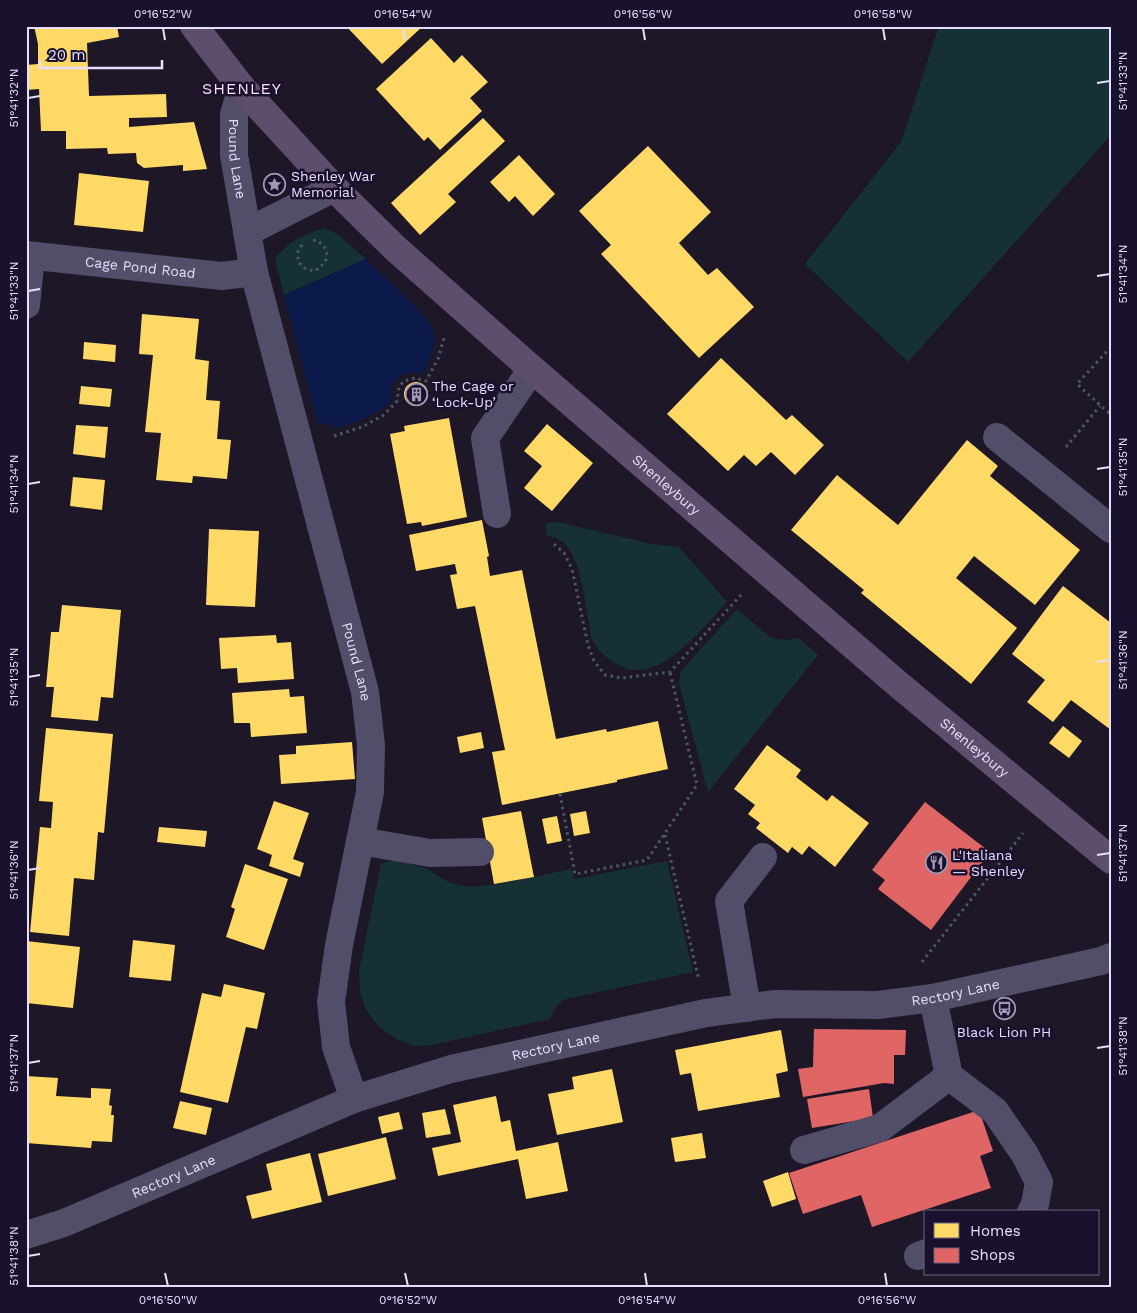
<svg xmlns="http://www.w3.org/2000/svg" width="1137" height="1313" font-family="'Work Sans',sans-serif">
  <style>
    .green { fill: #153136 }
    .water { fill: #0c1a4b }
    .homes { fill: #ffd966 }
    .shops { fill: #e06666 }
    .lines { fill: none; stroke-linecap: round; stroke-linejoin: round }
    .path { stroke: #4d5869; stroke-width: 3; stroke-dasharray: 2.5 4; stroke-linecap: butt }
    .minor { stroke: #524d68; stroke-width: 28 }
    .major { stroke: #5c4e6c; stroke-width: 28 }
    .ticks { fill: none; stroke: #e6deff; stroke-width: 2 }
    .labels { text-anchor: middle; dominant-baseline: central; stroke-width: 5; stroke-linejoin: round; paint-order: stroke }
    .street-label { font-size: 14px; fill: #e6deff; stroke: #1a112e }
    .poi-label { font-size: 14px; fill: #e6deff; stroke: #1a112e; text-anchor: start }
    .quarter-label { font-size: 16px; letter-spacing: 1px; fill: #ffe0f0; stroke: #1a112e }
    .neatline { fill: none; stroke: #e6deff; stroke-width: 2 }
    .ticks-label { font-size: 12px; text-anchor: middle; fill: #e6deff }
  </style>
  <rect width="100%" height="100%" fill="#1d1728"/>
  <g class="green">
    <polygon points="939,26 1111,26 1111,135 908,362 805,264 901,142"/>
    <path d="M324 228 337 234 366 259 284 295 275 260C285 242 306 234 324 228Z"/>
    <path d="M558 522 652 544 679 547 727 602C703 627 660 686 620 666 609 660 599 653 593 641 590 636 590 628 589 622 584 600 581 550 558 539 555 537 551 537 547 536L545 523Z"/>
    <polygon points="737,609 771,638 786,640 799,638 818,655 708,792 679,683 681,671"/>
    <path d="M394 860 425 868 450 883 472 887 499 884 571 869 574 879 667 861 693 972 566 999C557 1003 554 1010 550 1019L432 1045 414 1046 399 1040 380 1028 366 1010 360 991 359 971 381 864Z"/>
  </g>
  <path class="water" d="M366 259C381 275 430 315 434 333 437 345 428 363 424 374 412 369 393 374 391 390 390 396 393 399 388 404 376 416 354 422 339 428L327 423 318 425 284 295Z"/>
  <g class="homes">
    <polygon points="34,26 117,26 119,37 87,43 89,96 166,94 167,117 129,118 129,127 194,122 207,169 183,171 183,165 144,168 137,163 136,153 108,154 107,148 66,149 66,131 41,131 39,89 26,90 26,65 38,64 38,44"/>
    <polygon points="346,26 423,26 382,64"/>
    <polygon points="431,38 454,63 462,55 488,82 470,98 482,111 440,150 428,137 424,141 376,89"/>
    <polygon points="483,118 505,141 448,194 456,202 420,235 391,203"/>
    <polygon points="648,146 711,212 679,243 708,275 717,268 754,307 699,358 601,254 611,245 579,211"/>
    <polygon points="519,155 555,194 533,216 515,196 509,202 490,182"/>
    <polygon points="79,173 149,181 143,232 74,225"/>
    <polygon points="142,314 199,319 195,359 209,361 206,400 220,401 217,439 231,440 227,479 193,476 192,483 156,480 161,433 145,432 153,355 139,354"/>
    <polygon points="84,342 116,345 115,362 83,359"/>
    <polygon points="721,358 786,420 792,415 824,445 795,475 771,452 756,466 744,455 728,471 667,414"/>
    <circle cx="416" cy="394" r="12"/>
    <polygon points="81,386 112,389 110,407 79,404"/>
    <polygon points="449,418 467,517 422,526 421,522 407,524 390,434 405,431 404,426"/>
    <polygon points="547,424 593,463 552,511 524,488 542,466 524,451"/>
    <polygon points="76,425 108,427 105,458 73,454"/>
    <polygon points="967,440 998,466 990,476 1080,550 1035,605 974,556 956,578 1017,628 971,684 861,593 864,590 791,530 837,475 898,525"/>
    <polygon points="73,477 105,480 102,510 70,506"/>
    <polygon points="482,520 489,556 487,557 490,576 522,570 556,739 606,729 607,732 658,721 668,769 617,780 617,782 502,805 492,752 505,750 475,606 457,609 450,575 457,574 455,564 416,571 409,535"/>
    <polygon points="209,529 259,531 255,607 206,605"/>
    <polygon points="1063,586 1111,623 1111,730 1071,700 1053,722 1027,702 1045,680 1012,654"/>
    <polygon points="62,605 121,610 113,698 101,697 98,721 51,717 54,687 46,687 51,632 59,632"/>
    <polygon points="276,635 277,643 291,642 294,679 238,683 237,668 221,669 219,638"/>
    <polygon points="289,689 290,697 304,696 307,733 251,737 250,723 234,723 232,693"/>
    <polygon points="1063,726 1082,741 1069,758 1049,743"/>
    <polygon points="46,728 113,734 104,833 98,832 94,880 74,878 69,936 30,932 40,827 51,828 53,802 39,801"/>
    <polygon points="481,732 484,748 460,753 457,737"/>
    <polygon points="352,742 355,779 281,784 279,755 296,754 296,746"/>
    <polygon points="767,745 801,770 796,777 827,801 832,795 869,823 835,867 809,846 802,855 792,847 788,853 756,828 760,823 748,814 755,805 734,789"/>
    <polygon points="274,801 309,813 293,859 304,863 300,877 269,866 272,855 257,849"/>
    <polygon points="521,811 534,877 494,884 482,818"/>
    <polygon points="586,811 590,833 574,836 570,814"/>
    <polygon points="557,816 562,841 547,844 542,819"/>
    <polygon points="159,827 207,831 205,847 157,842"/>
    <polygon points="245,864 288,879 264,950 226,937 235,909 231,907"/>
    <polygon points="133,940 175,945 171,981 129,977"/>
    <polygon points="26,941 80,947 73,1008 26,1003"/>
    <polygon points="224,984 265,993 257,1029 246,1027 228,1103 180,1092 202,993 221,997"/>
    <polygon points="781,1030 788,1071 776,1074 780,1097 698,1111 691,1073 680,1075 675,1050"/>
    <polygon points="612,1069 623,1122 557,1135 548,1094 574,1089 572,1077"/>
    <polygon points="26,1076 58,1078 56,1096 91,1098 91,1088 111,1089 109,1105 112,1106 111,1115 114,1115 112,1142 92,1141 91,1148 26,1143"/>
    <polygon points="496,1096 501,1122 510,1120 516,1151 558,1142 568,1191 526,1199 518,1159 438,1176 432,1148 461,1142 453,1105"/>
    <polygon points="180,1101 212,1108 206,1135 173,1128"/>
    <polygon points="445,1109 451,1134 426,1138 422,1113"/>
    <polygon points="399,1112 403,1129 382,1134 378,1117"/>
    <polygon points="702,1133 706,1158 675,1162 671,1138"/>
    <polygon points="386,1137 396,1179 328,1196 318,1154"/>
    <polygon points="310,1153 322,1202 252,1219 246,1196 272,1190 266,1164"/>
    <polygon points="788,1172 796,1199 772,1207 763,1181"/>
  </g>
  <g class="shops">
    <polygon points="925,802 990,852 931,930 878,889 885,880 872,870"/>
    <polygon points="814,1029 906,1030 905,1055 894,1055 894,1084 884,1083 803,1097 798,1069 813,1067"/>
    <polygon points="869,1089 873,1118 812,1128 807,1099"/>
    <polygon points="979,1110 993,1151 980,1156 991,1188 872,1227 861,1195 803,1214 789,1173"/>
  </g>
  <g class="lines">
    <g class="path">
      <path d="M302 245 297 253C299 265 302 269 315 271 329 261 332 252 317 240L311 241"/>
      <polyline points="1111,347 1077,384 1111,415"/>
      <polyline points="334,436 362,427 384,415 397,401 399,387 404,381 415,378 426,381 438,359 444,338"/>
      <polyline points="1066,447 1100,406"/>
      <polyline points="554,544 564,553 572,569 588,645 594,661 605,675 621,678 670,672 741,595"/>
      <polyline points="560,794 575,874 647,860 697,785 670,672"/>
      <polyline points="665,835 699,980"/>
      <polyline points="922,962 1023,833"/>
    </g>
    <g class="minor">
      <path id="s1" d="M242 88 234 114V155L254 272 365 692 371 745 370 792 339 945 331 1002 336 1047 354 1099"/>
      <polyline points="247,232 334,188"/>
      <path id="s2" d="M26 255 222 276 254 272"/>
      <polyline points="26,305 31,256"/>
      <polyline points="997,437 1111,529"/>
      <polyline points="497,514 485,438 532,369"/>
      <polyline points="360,841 430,853 480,852"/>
      <polyline points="933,998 949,1076 995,1111 1024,1153 1039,1182 1035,1204 1031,1212"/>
      <polyline points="747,1008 729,901 763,857"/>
      <polyline points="804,1150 880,1128 949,1076"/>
      <path id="s3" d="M26 1235 64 1223 354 1099 451 1069 706 1013 775 1004 878 1005 933 998 1101 961 1111 957"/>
      <polyline points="918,1256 926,1253"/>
    </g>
    <path class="major" id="s4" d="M194 26 242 88 334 188 396 249 532 369 899 685 1111 860"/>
  </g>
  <path class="ticks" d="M163 28 165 40M403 28 405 40M643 28 645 40M883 28 885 40M1097 83 1110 81M28 98 40 96M1097 276 1110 274M28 291 40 289M1097 469 1110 467M28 484 40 482M1097 662 1110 660M28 677 40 675M1097 855 1110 853M28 870 40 868M1097 1048 1110 1046M28 1063 40 1061M28 1256 40 1254M165 1273 168 1286M405 1273 408 1286M645 1273 647 1286M885 1273 887 1286"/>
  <defs>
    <symbol id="sight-ring" viewBox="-11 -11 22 22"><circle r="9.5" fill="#1a112e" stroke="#a098b4" stroke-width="1.5"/><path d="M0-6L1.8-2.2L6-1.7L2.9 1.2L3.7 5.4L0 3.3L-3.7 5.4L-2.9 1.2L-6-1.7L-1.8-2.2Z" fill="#a098b4"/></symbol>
    <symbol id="building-ring" viewBox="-11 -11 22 22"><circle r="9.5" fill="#1a112e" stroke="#a098b4" stroke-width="1.5"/><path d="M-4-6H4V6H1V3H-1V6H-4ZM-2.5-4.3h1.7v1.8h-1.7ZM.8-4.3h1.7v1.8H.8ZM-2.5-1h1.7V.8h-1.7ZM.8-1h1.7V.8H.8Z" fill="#a098b4"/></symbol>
    <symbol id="restaurant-ring" viewBox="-11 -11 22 22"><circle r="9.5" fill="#1a112e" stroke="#a098b4" stroke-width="1.5"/><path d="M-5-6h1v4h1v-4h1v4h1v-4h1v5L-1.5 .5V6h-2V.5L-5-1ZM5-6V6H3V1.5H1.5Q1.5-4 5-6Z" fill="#a098b4"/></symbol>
    <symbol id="bus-ring" viewBox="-11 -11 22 22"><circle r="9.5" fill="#1a112e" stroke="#a098b4" stroke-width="1.5"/><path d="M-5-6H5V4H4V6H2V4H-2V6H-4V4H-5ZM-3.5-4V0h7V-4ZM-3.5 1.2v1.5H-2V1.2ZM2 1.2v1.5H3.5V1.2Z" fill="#a098b4"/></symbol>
  </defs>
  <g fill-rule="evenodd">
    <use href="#sight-ring" x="262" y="172" width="25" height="25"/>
    <use href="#building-ring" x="404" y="382" width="25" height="25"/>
    <use href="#restaurant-ring" x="924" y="850" width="25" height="25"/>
    <use href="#bus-ring" x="992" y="996" width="25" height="25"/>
  </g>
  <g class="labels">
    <g class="street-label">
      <text stroke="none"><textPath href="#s1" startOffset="72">Pound Lane</textPath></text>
      <text stroke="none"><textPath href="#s2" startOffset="115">Cage Pond Road</textPath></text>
      <text stroke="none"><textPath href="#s4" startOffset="660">Shenleybury</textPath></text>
      <text stroke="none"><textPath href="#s1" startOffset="590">Pound Lane</textPath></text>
      <text stroke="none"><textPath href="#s4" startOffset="1065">Shenleybury</textPath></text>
      <text stroke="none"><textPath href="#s3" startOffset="969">Rectory Lane</textPath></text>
      <text stroke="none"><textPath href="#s3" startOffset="564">Rectory Lane</textPath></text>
      <text stroke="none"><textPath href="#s3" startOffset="159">Rectory Lane</textPath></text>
    </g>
    <g class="poi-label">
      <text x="291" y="176">Shenley War<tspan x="291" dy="16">Memorial</tspan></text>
      <text x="432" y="386">The Cage or<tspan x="432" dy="16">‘Lock-Up’</tspan></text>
      <text x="952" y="855">L'Italiana<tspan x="952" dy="16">— Shenley</tspan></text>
      <text x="1004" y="1032" text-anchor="middle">Black Lion PH</text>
    </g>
    <g class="quarter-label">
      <text x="242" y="88">SHENLEY</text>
    </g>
  </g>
  <rect width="1137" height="1313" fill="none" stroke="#1a112e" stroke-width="55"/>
  <rect x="924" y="1210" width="175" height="65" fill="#1a112e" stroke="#6c6382"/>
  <rect x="934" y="1223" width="25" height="15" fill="#ffd966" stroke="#6c6382"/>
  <text x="970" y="1236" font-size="15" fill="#e6deff">Homes</text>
  <rect x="934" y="1248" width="25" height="15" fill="#e06666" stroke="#6c6382"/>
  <text x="970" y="1260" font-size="15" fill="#e6deff">Shops</text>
  <path d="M40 60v8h122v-8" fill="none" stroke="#e6deff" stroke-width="2.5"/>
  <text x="48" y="60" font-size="15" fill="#e6deff" stroke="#1a112e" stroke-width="4" paint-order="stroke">20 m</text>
  <rect x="28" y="28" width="1082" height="1258" class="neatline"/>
  <g class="ticks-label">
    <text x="163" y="18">0°16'52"W</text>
    <text x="403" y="18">0°16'54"W</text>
    <text x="643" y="18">0°16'56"W</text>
    <text x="883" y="18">0°16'58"W</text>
    <text transform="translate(1123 81) rotate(-90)" y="4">51°41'33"N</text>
    <text transform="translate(14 98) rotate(-90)" y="4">51°41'32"N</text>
    <text transform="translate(1123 274) rotate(-90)" y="4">51°41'34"N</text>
    <text transform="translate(14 291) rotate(-90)" y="4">51°41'33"N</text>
    <text transform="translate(1123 467) rotate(-90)" y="4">51°41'35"N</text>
    <text transform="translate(14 484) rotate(-90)" y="4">51°41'34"N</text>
    <text transform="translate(1123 660) rotate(-90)" y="4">51°41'36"N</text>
    <text transform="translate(14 677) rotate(-90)" y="4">51°41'35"N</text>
    <text transform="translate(1123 853) rotate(-90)" y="4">51°41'37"N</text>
    <text transform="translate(14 870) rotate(-90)" y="4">51°41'36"N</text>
    <text transform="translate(1123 1046) rotate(-90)" y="4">51°41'38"N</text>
    <text transform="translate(14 1063) rotate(-90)" y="4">51°41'37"N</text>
    <text transform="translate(14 1256) rotate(-90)" y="4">51°41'38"N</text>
    <text x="168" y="1304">0°16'50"W</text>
    <text x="408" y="1304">0°16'52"W</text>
    <text x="647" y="1304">0°16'54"W</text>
    <text x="887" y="1304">0°16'56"W</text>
  </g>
</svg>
